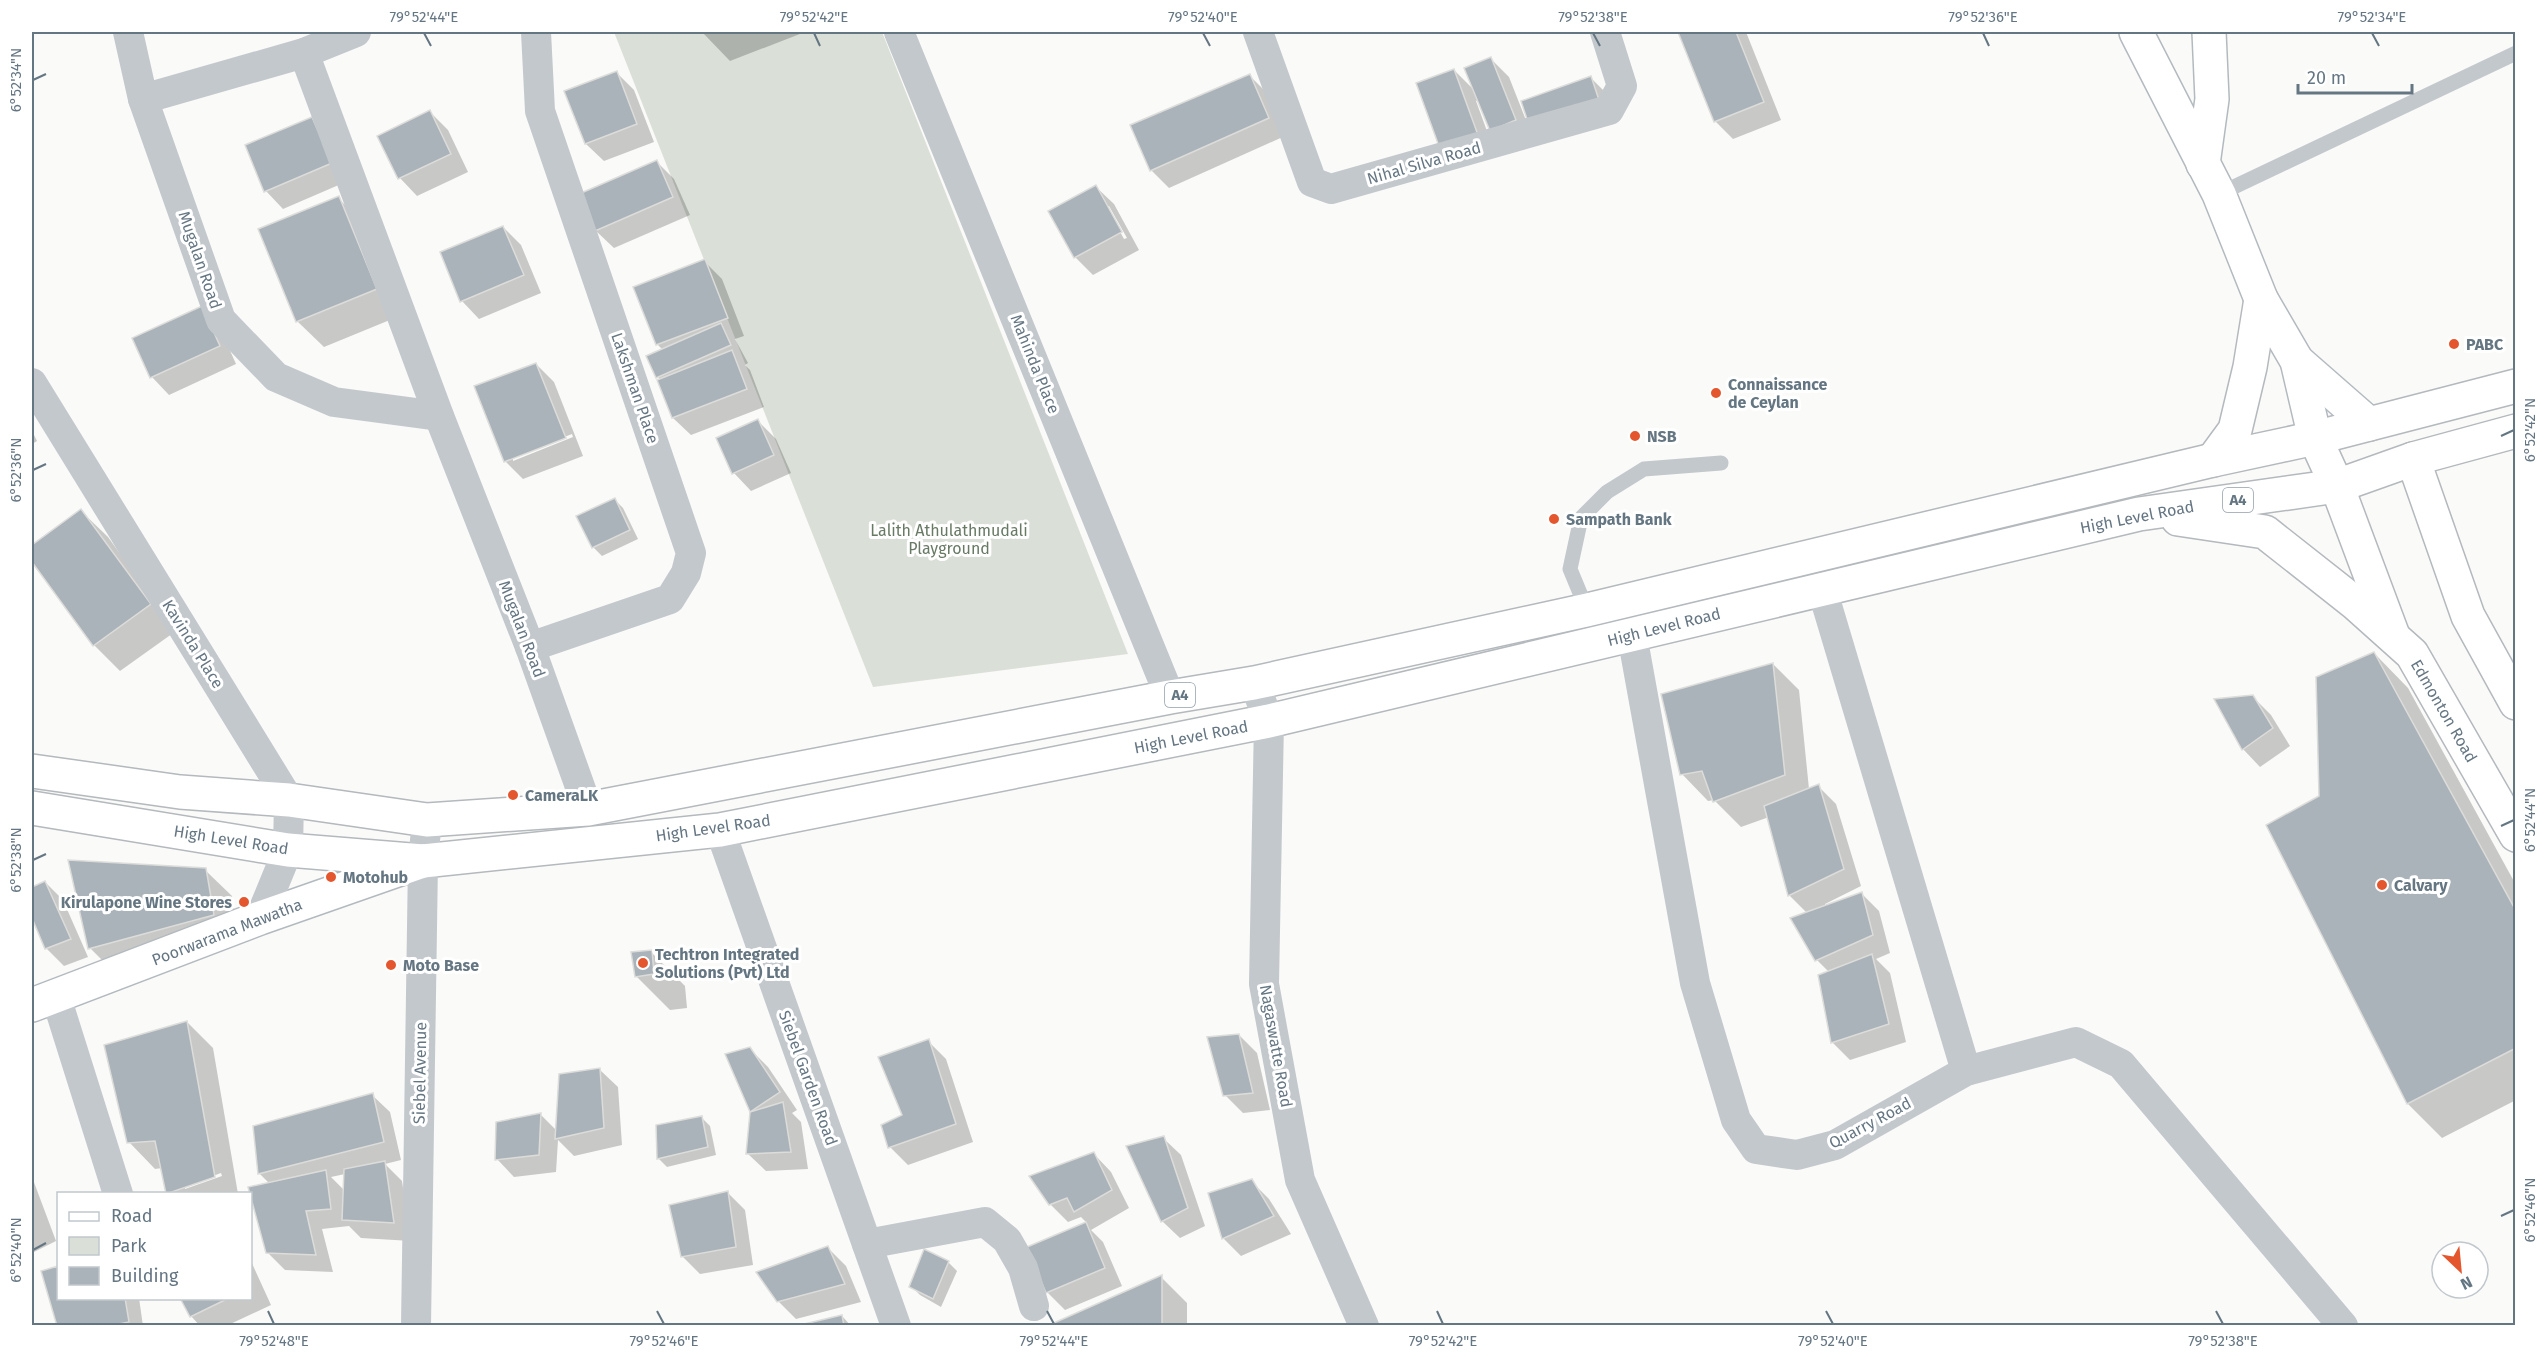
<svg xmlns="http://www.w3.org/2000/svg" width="2547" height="1357" font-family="'Fira Sans',sans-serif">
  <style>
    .green { fill: #dadfd7 }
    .shadow { fill: #0003; fill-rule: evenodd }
    .building { fill: #aab3b9; stroke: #dcdcda; stroke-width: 1.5 }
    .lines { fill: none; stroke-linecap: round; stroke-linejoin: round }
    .secondary-casing { stroke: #b3babf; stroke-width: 36 }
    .highway-casing { stroke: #b4b9bd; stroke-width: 36 }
    .lane { stroke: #c3c8cc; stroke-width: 15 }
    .street { stroke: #c3c8cc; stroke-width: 30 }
    .secondary { stroke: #fff; stroke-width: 33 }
    .highway { stroke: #fff; stroke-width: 33 }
    .ticks { fill: none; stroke: #657683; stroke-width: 2 }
    .poi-dot { fill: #e4572e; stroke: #fff; stroke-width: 2 }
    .labels { text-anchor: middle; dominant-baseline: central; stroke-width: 6; stroke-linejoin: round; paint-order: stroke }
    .shield { fill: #fff; stroke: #939fa8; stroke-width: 1.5 }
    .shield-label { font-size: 15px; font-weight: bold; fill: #657683 }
    .street-label { font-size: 16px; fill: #657683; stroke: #fff }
    .poi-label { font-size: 16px; font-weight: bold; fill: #657683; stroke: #fff; text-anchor: start }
    .park-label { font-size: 16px; fill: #687a64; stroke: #fff }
    .neatline { fill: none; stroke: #657683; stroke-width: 2 }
    .ticks-label { font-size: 15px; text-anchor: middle; fill: #657683 }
  </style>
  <rect width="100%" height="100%" fill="#fafaf8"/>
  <polygon class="green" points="614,32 882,32 1128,654 873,687"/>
  <g class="shadow">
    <polygon points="702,32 805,32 730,61"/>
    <polygon points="1680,32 1746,32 1781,120 1733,139 1715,121"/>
    <polygon points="1491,59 1509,77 1533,138 1509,148 1479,100 1476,101 1495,153 1459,166 1454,70 1476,92"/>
    <polygon points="616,72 634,90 654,142 604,161 586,144 566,92"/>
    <polygon points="1249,75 1267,93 1285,136 1169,188 1151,170"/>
    <polygon points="1590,77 1608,95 1530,124"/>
    <polygon points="430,112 448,130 468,172 417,196 400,178 379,137"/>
    <polygon points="312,119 348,181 283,209 266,191"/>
    <polygon points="657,162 674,179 690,215 614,248 596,231"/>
    <path d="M1096 187 1114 204 1139 250 1093 275 1075 257ZM1106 206H1109L1127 238 1124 239Z"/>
    <polygon points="338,198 365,225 402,315 324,347 297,321"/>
    <polygon points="503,227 521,245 541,293 479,319 462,301"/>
    <polygon points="704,261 722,279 744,336 735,339 748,363 745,365 750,370 764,407 691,435 673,418 660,380 648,357 663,350 658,345 635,288"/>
    <polygon points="219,326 236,364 169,395 152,377"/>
    <path d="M536 364 554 382 583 456 523 479 506 462 476 387ZM572 434 573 437 513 461V457Z"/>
    <polygon points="758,421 776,439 791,473 751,491 734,473"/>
    <polygon points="32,431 37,441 32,444"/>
    <polygon points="614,499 623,508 638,539 602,556 593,547"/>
    <polygon points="81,511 108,537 176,631 120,671 94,645 32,559 32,547"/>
    <polygon points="2374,653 2408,688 2516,885 2516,1100 2442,1138 2408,1104 2268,826 2321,797"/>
    <polygon points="1773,664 1799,690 1809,789 1818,786 1836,804 1861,886 1825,904 1825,906 1861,893 1879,911 1890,953 1876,959 1890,973 1906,1042 1850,1060 1833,1043 1819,976 1829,972 1817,960 1807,913 1789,895 1769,817 1741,827 1714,800 1708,801 1682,774"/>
    <polygon points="2253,697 2271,715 2290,746 2260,767 2243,749"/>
    <polygon points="205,870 232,896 239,941 116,974 90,948"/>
    <polygon points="45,882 63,900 88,957 64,966 47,949 32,914 32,888"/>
    <polygon points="651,952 685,986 687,1008 670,1010 636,976"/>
    <path d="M187 1022 213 1048 238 1194H168L162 1168 155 1169 129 1142ZM221 1173 222 1176 185 1189V1186Z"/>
    <polygon points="1239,1035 1257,1053 1270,1110 1243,1113 1225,1095"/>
    <polygon points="928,1041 946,1059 973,1142 908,1165 890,1147 904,1115"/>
    <polygon points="750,1049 768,1067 797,1110 792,1113 801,1122 808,1169 766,1171 748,1154 753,1113 751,1111"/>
    <polygon points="600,1070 618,1087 622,1145 574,1156 558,1140 556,1172 514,1177 497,1159 541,1115 557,1131"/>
    <path d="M372 1095 390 1112 401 1160 385 1164 402 1181 411 1241 361 1238 349 1226 322 1229 333 1272 285 1270 267 1252 270 1184 259 1173ZM345 1174V1191L331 1177Z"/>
    <polygon points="701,1117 710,1126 716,1155 667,1167 658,1158"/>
    <polygon points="1163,1138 1181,1155 1205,1226 1180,1238 1162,1221"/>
    <polygon points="1094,1154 1111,1172 1129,1208 1091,1230 1103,1242 1122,1286 1065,1310 1047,1292 1029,1248 1087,1223 1081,1217 1068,1222 1050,1204"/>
    <polygon points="32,1177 56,1241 32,1253"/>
    <polygon points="1251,1181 1269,1199 1291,1234 1241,1256 1223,1238"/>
    <polygon points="727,1192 745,1210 753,1265 700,1274 682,1256"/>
    <polygon points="828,1248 846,1266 861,1302 796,1319 778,1301"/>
    <polygon points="250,1259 271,1305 226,1326 200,1326 191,1316 182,1298 250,1298"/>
    <polygon points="948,1262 957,1271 941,1307 920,1295 911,1286"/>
    <polygon points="58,1267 58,1298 139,1298 143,1326 58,1326 43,1272"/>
    <polygon points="1161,1277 1187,1303 1187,1326 1050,1326"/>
    <polygon points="842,1316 851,1326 802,1326"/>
  </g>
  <g class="building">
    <polygon points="1678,32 1736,32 1764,102 1714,122"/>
    <polygon points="1491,57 1516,120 1490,131 1464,68"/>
    <polygon points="1454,69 1478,135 1440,149 1416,83"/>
    <polygon points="617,71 637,124 585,144 564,91"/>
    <polygon points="1250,74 1269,118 1150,171 1130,125"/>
    <polygon points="1591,76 1599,100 1529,125 1521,101"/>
    <polygon points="430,110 451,154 398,179 377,136"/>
    <polygon points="312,117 332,163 264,192 245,145"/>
    <polygon points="657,160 673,197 595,231 579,194"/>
    <polygon points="1096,185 1122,232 1074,258 1048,211"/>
    <polygon points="339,196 377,289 296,322 258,229"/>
    <polygon points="503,226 524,275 460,302 440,252"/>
    <polygon points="705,259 728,318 656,345 633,287"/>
    <polygon points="202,306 220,346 150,378 132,338"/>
    <polygon points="721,323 731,345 656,378 646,356"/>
    <polygon points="732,350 747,389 672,418 657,380"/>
    <polygon points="536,363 566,438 504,462 474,386"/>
    <polygon points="758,419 774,455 732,474 716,438"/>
    <polygon points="615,498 630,530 592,548 576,516"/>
    <polygon points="81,509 151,604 93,646 32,562 32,545"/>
    <polygon points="2374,652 2516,911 2516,1048 2407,1104 2266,825 2319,796 2316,677"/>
    <polygon points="1773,663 1785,775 1713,802 1702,771 1680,775 1661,694"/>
    <polygon points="2253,695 2273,728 2242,750 2214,699"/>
    <polygon points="1819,784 1844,869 1788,896 1764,806"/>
    <polygon points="68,860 206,868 214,915 88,949"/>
    <polygon points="45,881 71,939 45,949 32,918 32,887"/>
    <polygon points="1862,892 1873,935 1815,961 1790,918"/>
    <polygon points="652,950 654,974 635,977 631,952"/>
    <polygon points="1872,954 1889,1024 1831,1043 1818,975"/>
    <polygon points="187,1021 215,1177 166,1194 155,1141 127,1143 104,1045"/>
    <polygon points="1239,1034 1253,1093 1223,1096 1207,1037"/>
    <polygon points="929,1039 956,1124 888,1148 881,1125 902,1115 878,1057"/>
    <polygon points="750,1047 780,1092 750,1112 725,1054"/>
    <polygon points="600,1068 604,1128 555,1139 559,1074"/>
    <polygon points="373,1093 384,1142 258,1174 253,1126"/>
    <polygon points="783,1102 791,1152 746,1154 750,1112"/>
    <polygon points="541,1113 539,1155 495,1160 496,1122"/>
    <polygon points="702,1116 708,1147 657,1159 656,1125"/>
    <polygon points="1164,1136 1188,1208 1161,1222 1126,1146"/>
    <polygon points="1094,1152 1112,1190 1074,1212 1067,1198 1049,1205 1029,1176"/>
    <polygon points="385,1161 394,1223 342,1220 344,1169"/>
    <polygon points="326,1170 331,1209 306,1211 316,1255 266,1253 248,1187"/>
    <polygon points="1252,1179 1274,1216 1222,1239 1208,1193"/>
    <polygon points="728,1191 736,1247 681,1257 669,1205"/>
    <polygon points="1086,1222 1105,1268 1046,1293 1027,1247"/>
    <polygon points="828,1246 845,1284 777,1302 756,1272"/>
    <polygon points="924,1249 949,1261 933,1299 909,1287"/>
    <polygon points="58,1266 58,1298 125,1298 129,1322 109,1326 57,1326 41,1271"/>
    <polygon points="1162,1275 1162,1326 1047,1326"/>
    <polygon points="180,1298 229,1298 190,1317"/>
    <polygon points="842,1315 844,1326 796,1326"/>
  </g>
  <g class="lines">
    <defs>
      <g id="secondary">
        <polyline points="2136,32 2219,194 2261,299 2297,361 2315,438"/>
        <polyline points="2203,164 2212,99 2209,32"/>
        <polyline points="2297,361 2369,424"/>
        <polyline points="32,1005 260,918 423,861"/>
      </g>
      <g id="highway">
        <polyline points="2315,438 2337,486 2392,633"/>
        <polyline points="2413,459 2468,616 2516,703"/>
        <polyline points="2213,460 2235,430 2250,367 2261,299"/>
        <polyline points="2178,519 2265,532 2355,603 2412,654 2516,835"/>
        <polyline points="32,771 180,792 289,800 427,820 588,809 1170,697 1254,683 1587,610 2213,460 2315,438 2516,386"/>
        <polyline points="32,808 288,850 423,861 720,830 1269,721 2139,514 2337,486 2413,459 2516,431"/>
      </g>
    </defs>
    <use href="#secondary" class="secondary-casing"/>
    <use href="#highway" class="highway-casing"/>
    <g class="lane">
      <polyline points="2219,194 2516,53"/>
      <polyline points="1587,610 1570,569 1581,518 1607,492 1644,469 1721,463"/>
    </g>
    <g class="street">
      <polyline points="128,32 143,99 221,320 276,377 334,402 439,416"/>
      <polyline points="899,32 1170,697"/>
      <polyline points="1258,32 1312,182 1331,189 1609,110 1622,86 1605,32"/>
      <polyline points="304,53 439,416 530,647 588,809"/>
      <polyline points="143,99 304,53 356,32"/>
      <polyline points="32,383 289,800 288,850 260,918"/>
      <polyline points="1822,589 1966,1071"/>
      <polyline points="1632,635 1695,983 1736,1120 1756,1149 1797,1155 1835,1145 1966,1071 2076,1042 2121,1064 2343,1326"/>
      <polyline points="530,647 670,599 686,573 691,553 540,111 536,32"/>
      <polyline points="1254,683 1269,721 1264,984 1300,1180 1364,1326"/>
      <polyline points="720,830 896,1326"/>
      <polyline points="56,997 118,1194"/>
      <polyline points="867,1244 985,1222 1007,1240 1023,1268 1034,1306"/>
      <polyline points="416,1326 423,861 427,820"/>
    </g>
    <use href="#secondary" class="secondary"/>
    <use href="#highway" class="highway"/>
  </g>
  <path class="ticks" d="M424 33 431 46M814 33 820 46M1203 33 1210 46M1593 33 1600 46M1983 33 1989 46M2372 33 2379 46M33 80 46 74M2501 436 2514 430M33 470 46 464M2501 826 2514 820M33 860 46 854M2501 1216 2514 1210M33 1250 46 1243M268 1311 274 1324M657 1311 664 1324M1047 1311 1054 1324M1437 1311 1443 1324M1826 1311 1833 1324M2216 1311 2223 1324"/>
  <g class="poi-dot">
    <circle cx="2454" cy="344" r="6"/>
    <circle cx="1716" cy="393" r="6"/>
    <circle cx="1635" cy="436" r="6"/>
    <circle cx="1554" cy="519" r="6"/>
    <circle cx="513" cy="795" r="6"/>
    <circle cx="331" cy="877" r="6"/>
    <circle cx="2382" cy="885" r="6"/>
    <circle cx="244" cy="902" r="6"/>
    <circle cx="643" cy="963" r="6"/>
    <circle cx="391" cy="965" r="6"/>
  </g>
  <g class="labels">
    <g class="shield">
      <rect x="2223" y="488" width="30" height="24" rx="4.5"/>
      <rect x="1165" y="683" width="30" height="24" rx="4.5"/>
    </g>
    <g class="shield-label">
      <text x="2238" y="500">A4</text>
      <text x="1180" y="695">A4</text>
    </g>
    <g class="street-label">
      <text transform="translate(1424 163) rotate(-16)">Nihal Silva Road</text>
      <text transform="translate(200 260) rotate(71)">Mugalan Road</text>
      <text transform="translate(1035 364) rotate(68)">Mahinda Place</text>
      <text transform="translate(635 388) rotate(71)">Lakshman Place</text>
      <text transform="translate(2137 517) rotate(-11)">High Level Road</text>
      <text transform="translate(1664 627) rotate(-14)">High Level Road</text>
      <text transform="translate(522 629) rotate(69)">Mugalan Road</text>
      <text transform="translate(193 644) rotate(58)">Kavinda Place</text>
      <text transform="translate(2444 711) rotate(60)">Edmonton Road</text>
      <text transform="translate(1191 737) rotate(-11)">High Level Road</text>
      <text transform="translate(713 828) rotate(-8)">High Level Road</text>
      <text transform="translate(231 840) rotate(9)">High Level Road</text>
      <text transform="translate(227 932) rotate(-21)">Poorwarama Mawatha</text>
      <text transform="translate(1276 1046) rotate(80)">Nagaswatte Road</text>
      <text transform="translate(420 1073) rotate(-89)">Siebel Avenue</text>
      <text transform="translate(808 1078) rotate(70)">Siebel Garden Road</text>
      <text transform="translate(1870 1123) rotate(-28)">Quarry Road</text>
    </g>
    <g class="poi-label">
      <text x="2466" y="344">PABC</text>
      <text x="1728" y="384">Connaissance<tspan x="1728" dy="18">de Ceylan</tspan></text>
      <text x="1647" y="436">NSB</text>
      <text x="1566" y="519">Sampath Bank</text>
      <text x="525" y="795">CameraLK</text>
      <text x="343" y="877">Motohub</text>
      <text x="2394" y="885">Calvary</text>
      <text x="232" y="902" text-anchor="end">Kirulapone Wine Stores</text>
      <text x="655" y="954">Techtron Integrated<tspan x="655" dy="18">Solutions (Pvt) Ltd</tspan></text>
      <text x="403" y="965">Moto Base</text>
    </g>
    <g class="park-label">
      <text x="949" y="530">Lalith Athulathmudali<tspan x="949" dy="18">Playground</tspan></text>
    </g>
  </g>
  <rect width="2547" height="1357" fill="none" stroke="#ffffff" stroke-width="66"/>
  <rect x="57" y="1192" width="195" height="108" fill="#ffffff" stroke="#c1c8cd" stroke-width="1.5"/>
  <rect x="69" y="1212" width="30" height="9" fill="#ffffff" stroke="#c1c8cd" stroke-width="1.5"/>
  <text x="111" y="1222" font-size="18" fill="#657683">Road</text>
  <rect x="69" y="1237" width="30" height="18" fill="#dadfd7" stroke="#c1c8cd" stroke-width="1.5"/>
  <text x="111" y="1252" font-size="18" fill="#657683">Park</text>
  <rect x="69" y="1267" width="30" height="18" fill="#aab3b9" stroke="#c1c8cd" stroke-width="1.5"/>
  <text x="111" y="1282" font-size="18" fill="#657683">Building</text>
  <g transform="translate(2460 1270) rotate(154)"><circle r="28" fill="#ffffff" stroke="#c1c8cd" stroke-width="1.5"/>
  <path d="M0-4.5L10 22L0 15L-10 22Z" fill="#e4572e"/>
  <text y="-9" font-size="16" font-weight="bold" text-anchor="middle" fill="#657683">N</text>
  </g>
  <path d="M2298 84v9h114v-9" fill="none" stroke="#657683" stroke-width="3"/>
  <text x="2307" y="84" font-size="18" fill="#657683" stroke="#ffffff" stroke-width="4.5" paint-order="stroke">20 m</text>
  <rect x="33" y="33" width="2481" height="1291" class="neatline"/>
  <g class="ticks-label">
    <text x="424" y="22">79°52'44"E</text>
    <text x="814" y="22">79°52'42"E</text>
    <text x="1203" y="22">79°52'40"E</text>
    <text x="1593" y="22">79°52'38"E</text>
    <text x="1983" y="22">79°52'36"E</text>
    <text x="2372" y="22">79°52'34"E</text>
    <text transform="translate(16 80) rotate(-90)" y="5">6°52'34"N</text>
    <text transform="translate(2530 430) rotate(-90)" y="5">6°52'42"N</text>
    <text transform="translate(16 470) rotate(-90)" y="5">6°52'36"N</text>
    <text transform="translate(2530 820) rotate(-90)" y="5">6°52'44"N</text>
    <text transform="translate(16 860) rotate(-90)" y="5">6°52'38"N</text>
    <text transform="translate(2530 1210) rotate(-90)" y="5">6°52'46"N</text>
    <text transform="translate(16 1250) rotate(-90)" y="5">6°52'40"N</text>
    <text x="274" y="1346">79°52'48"E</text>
    <text x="664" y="1346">79°52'46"E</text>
    <text x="1054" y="1346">79°52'44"E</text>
    <text x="1443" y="1346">79°52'42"E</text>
    <text x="1833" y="1346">79°52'40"E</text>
    <text x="2223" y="1346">79°52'38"E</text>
  </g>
</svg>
